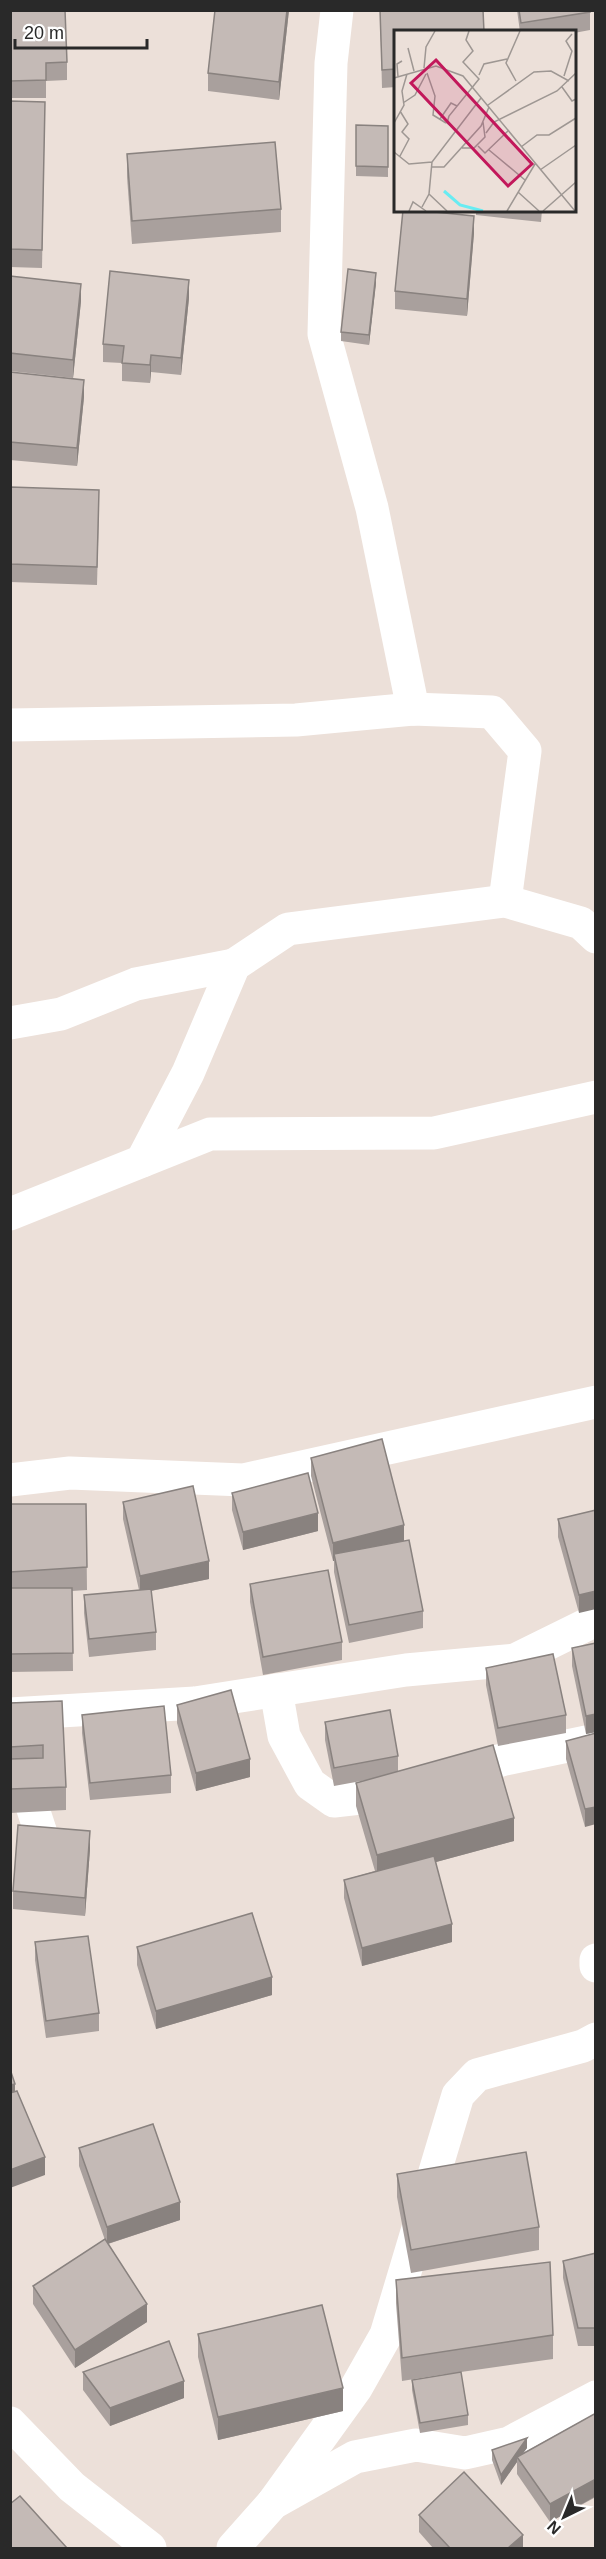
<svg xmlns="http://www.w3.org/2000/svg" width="606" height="2559" font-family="Arial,sans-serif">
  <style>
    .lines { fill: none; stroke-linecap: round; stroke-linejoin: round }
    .minor { stroke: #fff; stroke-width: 33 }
    .wall { fill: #a9a09d }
    .shaded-wall { fill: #89827f }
    .building { fill: #c4bab6; stroke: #89827f; stroke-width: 1.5 }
    .inset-river { fill: none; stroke: #68ecf2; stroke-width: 3 }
    .inset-road { fill: none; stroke: #9e9793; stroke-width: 1.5 }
    .view { fill: #c2185b; fill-opacity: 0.15; stroke: #c2185b; stroke-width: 3 }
    .inset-edge { fill: none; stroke: #292929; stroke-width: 3 }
  </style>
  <rect width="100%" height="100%" fill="#ece0d9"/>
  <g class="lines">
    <g class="minor">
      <polyline points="337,10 331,63 324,334 372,508 413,709"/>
      <polyline points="10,725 296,720 413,709 492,712 525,751 505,901"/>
      <polyline points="10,1023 61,1014 136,984 234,965"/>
      <polyline points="142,1161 188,1073 234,965 288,929 505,901 581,923 596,937"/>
      <polyline points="10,1214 210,1134 434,1133 596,1097"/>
      <polyline points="10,1480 70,1473 243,1480 596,1402"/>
      <polyline points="276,1690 284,1736 310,1784 334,1801 378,1796 399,1790"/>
      <polyline points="10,1714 195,1703 406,1670 515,1660 596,1620"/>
      <polyline points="35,1768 32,1806 53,1870"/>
      <polyline points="454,1774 505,1759 596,1740"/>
      <polyline points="596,1960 596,1966"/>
      <polyline points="10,2423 72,2487 150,2548"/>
      <polyline points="273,2503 356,2388 386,2335 458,2095 477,2075 583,2046 596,2039"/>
      <polyline points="233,2548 273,2503 355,2457 416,2445 465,2453 509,2443 596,2397"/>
    </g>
  </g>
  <g class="wall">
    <polygon points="10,10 67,62 67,80 46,81 46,98 10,98"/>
    <polygon points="215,10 289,10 279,100 208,91 208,73"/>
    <polygon points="380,10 396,32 396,87 382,88"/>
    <polygon points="517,10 590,10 590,30 574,33 574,32 520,32"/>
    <polygon points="10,101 45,102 42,268 10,267"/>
    <polygon points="356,125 388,126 388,177 356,176"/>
    <polygon points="127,154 281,209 281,232 132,244 127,177"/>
    <polygon points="403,210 441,210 441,211 425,211 474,233 467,316 395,309 395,291"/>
    <polygon points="476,210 542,210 541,222 476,215"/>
    <polygon points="10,276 81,301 73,378 10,371"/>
    <polygon points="376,283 369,345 341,341 341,332"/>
    <polygon points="189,298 181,375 151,372 150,383 122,381 122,363 103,362 103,344"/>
    <polygon points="10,372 84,397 77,466 10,460"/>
    <polygon points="10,487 99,508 97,585 10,582"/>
    <polygon points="311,1458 404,1540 423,1611 423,1628 349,1643 334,1572 334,1561 333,1561 311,1476"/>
    <polygon points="232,1493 318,1531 243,1550 232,1510"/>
    <polygon points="123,1502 209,1579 151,1591 156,1632 156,1650 89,1657 84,1613 84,1595 139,1590 123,1519"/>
    <polygon points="10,1504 86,1504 87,1590 72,1591 73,1671 10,1672"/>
    <polygon points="596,1510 579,1613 558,1537 558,1519"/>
    <polygon points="250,1584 342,1642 342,1660 263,1675 250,1602"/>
    <polygon points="572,1648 596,1732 586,1734 572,1666"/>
    <polygon points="486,1668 566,1715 566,1733 498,1746 486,1685"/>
    <polygon points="62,1701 66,1787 66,1810 10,1813 10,1703"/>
    <polygon points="177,1705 250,1777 196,1791 177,1723"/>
    <polygon points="82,1715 171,1775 171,1793 90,1800 82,1733"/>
    <polygon points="325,1722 398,1756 398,1771 514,1841 436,1862 452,1942 362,1966 344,1898 344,1880 375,1871 356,1806 356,1783 372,1779 334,1786 325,1740"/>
    <polygon points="596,1733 585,1827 566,1759 566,1741"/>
    <polygon points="90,1849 85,1916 13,1909 13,1891"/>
    <polygon points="35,1942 99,2013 99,2031 46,2038 35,1960"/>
    <polygon points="137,1947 272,1995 156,2029 137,1965"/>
    <polygon points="79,2148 180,2220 108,2244 147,2322 75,2368 33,2304 33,2286 105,2240 79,2166"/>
    <polygon points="397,2174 539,2227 539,2250 411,2273 397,2197"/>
    <polygon points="596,2253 596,2346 578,2346 563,2278 563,2261"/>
    <polygon points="396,2280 553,2335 553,2359 461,2372 468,2415 468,2425 420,2433 412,2390 412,2380 452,2373 402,2381 396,2303"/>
    <polygon points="198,2334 343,2411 218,2440 198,2357"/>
    <polygon points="83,2372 184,2398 110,2426 83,2390"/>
    <polygon points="596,2413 596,2496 594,2498 550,2522 517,2474 517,2462 501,2485 492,2460 492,2450 527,2448 523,2453"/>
    <polygon points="419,2515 523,2548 433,2548 419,2532"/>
  </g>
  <g class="shaded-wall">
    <polygon points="287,10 289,10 279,100 279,82"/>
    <polygon points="474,216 474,233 467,316 467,299"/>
    <polygon points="376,273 376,283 369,345 369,335"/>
    <polygon points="189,280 189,298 181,375 181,358"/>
    <polygon points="81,284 81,301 73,378 73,360"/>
    <polygon points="151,355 151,372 150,383 150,365"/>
    <polygon points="84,380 84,397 77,466 77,448"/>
    <polygon points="318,1513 318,1531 243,1550 243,1532"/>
    <polygon points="404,1525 404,1543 334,1554 334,1561 333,1561 333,1543"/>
    <polygon points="209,1561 209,1579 140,1593 140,1576"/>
    <polygon points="596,1591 596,1609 579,1613 579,1595"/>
    <polygon points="596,1714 596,1732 586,1734 586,1716"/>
    <polygon points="250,1759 250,1777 196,1791 196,1773"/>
    <polygon points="596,1807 596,1824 585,1827 585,1809"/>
    <polygon points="514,1818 514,1841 377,1878 377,1855"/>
    <polygon points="90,1831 90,1849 85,1916 85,1898"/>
    <polygon points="452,1924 452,1942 362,1966 362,1948"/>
    <polygon points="272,1977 272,1995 156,2029 156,2011"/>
    <polygon points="15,2084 15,2102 10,2103 10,2085"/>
    <polygon points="45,2157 45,2175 10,2188 10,2170"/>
    <polygon points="180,2202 180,2220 107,2244 107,2227"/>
    <polygon points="147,2304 147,2322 75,2368 75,2350"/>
    <polygon points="184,2381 184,2398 110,2426 110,2408"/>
    <polygon points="343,2388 343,2411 218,2440 218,2417"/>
    <polygon points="527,2438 527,2448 519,2459 517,2457 517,2462 501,2485 501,2475"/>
    <polygon points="596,2479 596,2496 550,2522 550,2504"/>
    <polygon points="523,2535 523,2548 508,2548"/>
  </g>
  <g class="building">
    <polygon points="10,10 65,10 67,62 46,63 46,80 10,81"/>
    <polygon points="215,10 287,10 279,82 208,73"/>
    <polygon points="380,10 483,10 484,32 396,32 396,69 382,70"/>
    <polygon points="519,10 590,10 590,12 521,23"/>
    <polygon points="10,101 45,102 42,250 10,249"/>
    <polygon points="356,125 388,126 388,167 356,166"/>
    <polygon points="275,142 281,209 132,221 127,154"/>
    <polygon points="403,210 415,210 474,216 467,299 395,291"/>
    <polygon points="348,269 376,273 369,335 341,332"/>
    <polygon points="110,271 189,280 181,358 151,355 150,365 122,363 124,346 103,344"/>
    <polygon points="10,276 81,284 73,360 10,353"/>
    <polygon points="10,372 84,380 77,448 10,442"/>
    <polygon points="10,487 99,490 97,567 10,564"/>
    <polygon points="382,1439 404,1525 333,1543 311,1458"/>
    <polygon points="308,1473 318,1513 243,1532 232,1493"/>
    <polygon points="193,1486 209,1561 140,1576 123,1502"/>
    <polygon points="10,1504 86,1504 87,1567 10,1572"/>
    <polygon points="596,1510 596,1591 579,1595 558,1519"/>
    <polygon points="409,1540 423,1611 349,1625 334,1554"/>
    <polygon points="328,1570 342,1642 263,1657 250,1584"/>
    <polygon points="10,1588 72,1588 73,1653 10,1654"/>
    <polygon points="151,1589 156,1632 89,1639 84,1595"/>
    <polygon points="596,1643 596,1714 586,1716 572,1648"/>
    <polygon points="553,1654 566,1715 498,1728 486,1668"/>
    <polygon points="231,1690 250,1759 196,1773 177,1705"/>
    <polygon points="62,1701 66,1787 10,1789 10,1759 43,1758 43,1745 10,1747 10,1703"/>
    <polygon points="164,1706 171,1775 90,1783 82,1715"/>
    <polygon points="390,1710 398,1756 334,1768 325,1722"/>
    <polygon points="596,1733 596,1807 585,1809 566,1741"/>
    <polygon points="493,1745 514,1818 377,1855 356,1783"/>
    <polygon points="18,1825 90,1831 85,1898 13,1891"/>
    <polygon points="434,1856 452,1924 362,1948 344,1880"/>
    <polygon points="252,1913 272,1977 156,2011 137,1947"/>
    <polygon points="88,1936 99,2013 46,2021 35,1942"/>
    <polygon points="10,2069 15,2084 10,2085"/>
    <polygon points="17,2091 45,2157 10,2170 10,2093"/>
    <polygon points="153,2124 180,2202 107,2227 79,2148"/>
    <polygon points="526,2152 539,2227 411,2250 397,2174"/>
    <polygon points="105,2239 147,2304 75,2350 33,2286"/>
    <polygon points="596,2253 596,2328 578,2328 563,2261"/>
    <polygon points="550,2262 553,2335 402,2358 396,2280"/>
    <polygon points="322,2305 343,2388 218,2417 198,2334"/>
    <polygon points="169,2341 184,2381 110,2408 83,2372"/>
    <polygon points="461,2372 468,2415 420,2423 412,2380"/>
    <polygon points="596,2413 596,2479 550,2504 517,2457"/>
    <polygon points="527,2438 501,2475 492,2450"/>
    <polygon points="464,2472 523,2535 508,2548 450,2548 419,2515"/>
    <polygon points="20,2496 67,2548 10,2548 10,2504"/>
  </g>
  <g transform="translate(394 30)">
    <rect width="182" height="182" fill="#ece0d9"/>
    <path class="inset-river" d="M50 161 66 175 89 181"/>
    <path class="inset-road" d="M14 18 20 41M30 38 32 17 41 1M33 43 41 66 39 85 52 93M85 45 90 34 113 29M170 46 178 21 172 11 178 4M4 47 3 34 8 31M0 48 42 36 69 46 181 181M122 51 112 33 126 1M168 57 178 71 182 69M9 73 21 65 32 44M94 75 140 42 157 41 175 51M46 89 57 73 63 76M0 93 10 75 8 61 13 44M61 99 53 93 55 86 85 49 69 32 79 21 72 10 75 1M92 103 100 92 163 61 182 43M84 116 91 123 115 100M127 117 143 105H155L182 88M68 118H80L91 107 89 92M95 120 131 150M0 122 15 134 38 132M6 126 15 109 8 102 14 94 6 81M38 137H50L87 96 95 77M146 140 182 115M124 162 145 181M35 164 53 181M28 177 35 164 38 132 87 68M15 181 19 172 32 181M113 181 141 134M149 181 182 152"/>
    <path class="view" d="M42 30 138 134 114 156 17 53Z"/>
    <rect width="182" height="182" class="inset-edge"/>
  </g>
  <rect width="606" height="2559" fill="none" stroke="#292929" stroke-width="24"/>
  <g transform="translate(564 2517) rotate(223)" stroke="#ffffff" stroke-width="4.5" paint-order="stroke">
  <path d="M0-4.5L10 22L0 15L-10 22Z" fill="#292929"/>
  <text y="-9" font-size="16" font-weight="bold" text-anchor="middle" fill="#292929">N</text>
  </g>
  <path d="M15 39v9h132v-9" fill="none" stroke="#292929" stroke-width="3"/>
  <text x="24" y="39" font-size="18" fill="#292929" stroke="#ffffff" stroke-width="4.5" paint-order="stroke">20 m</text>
</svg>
